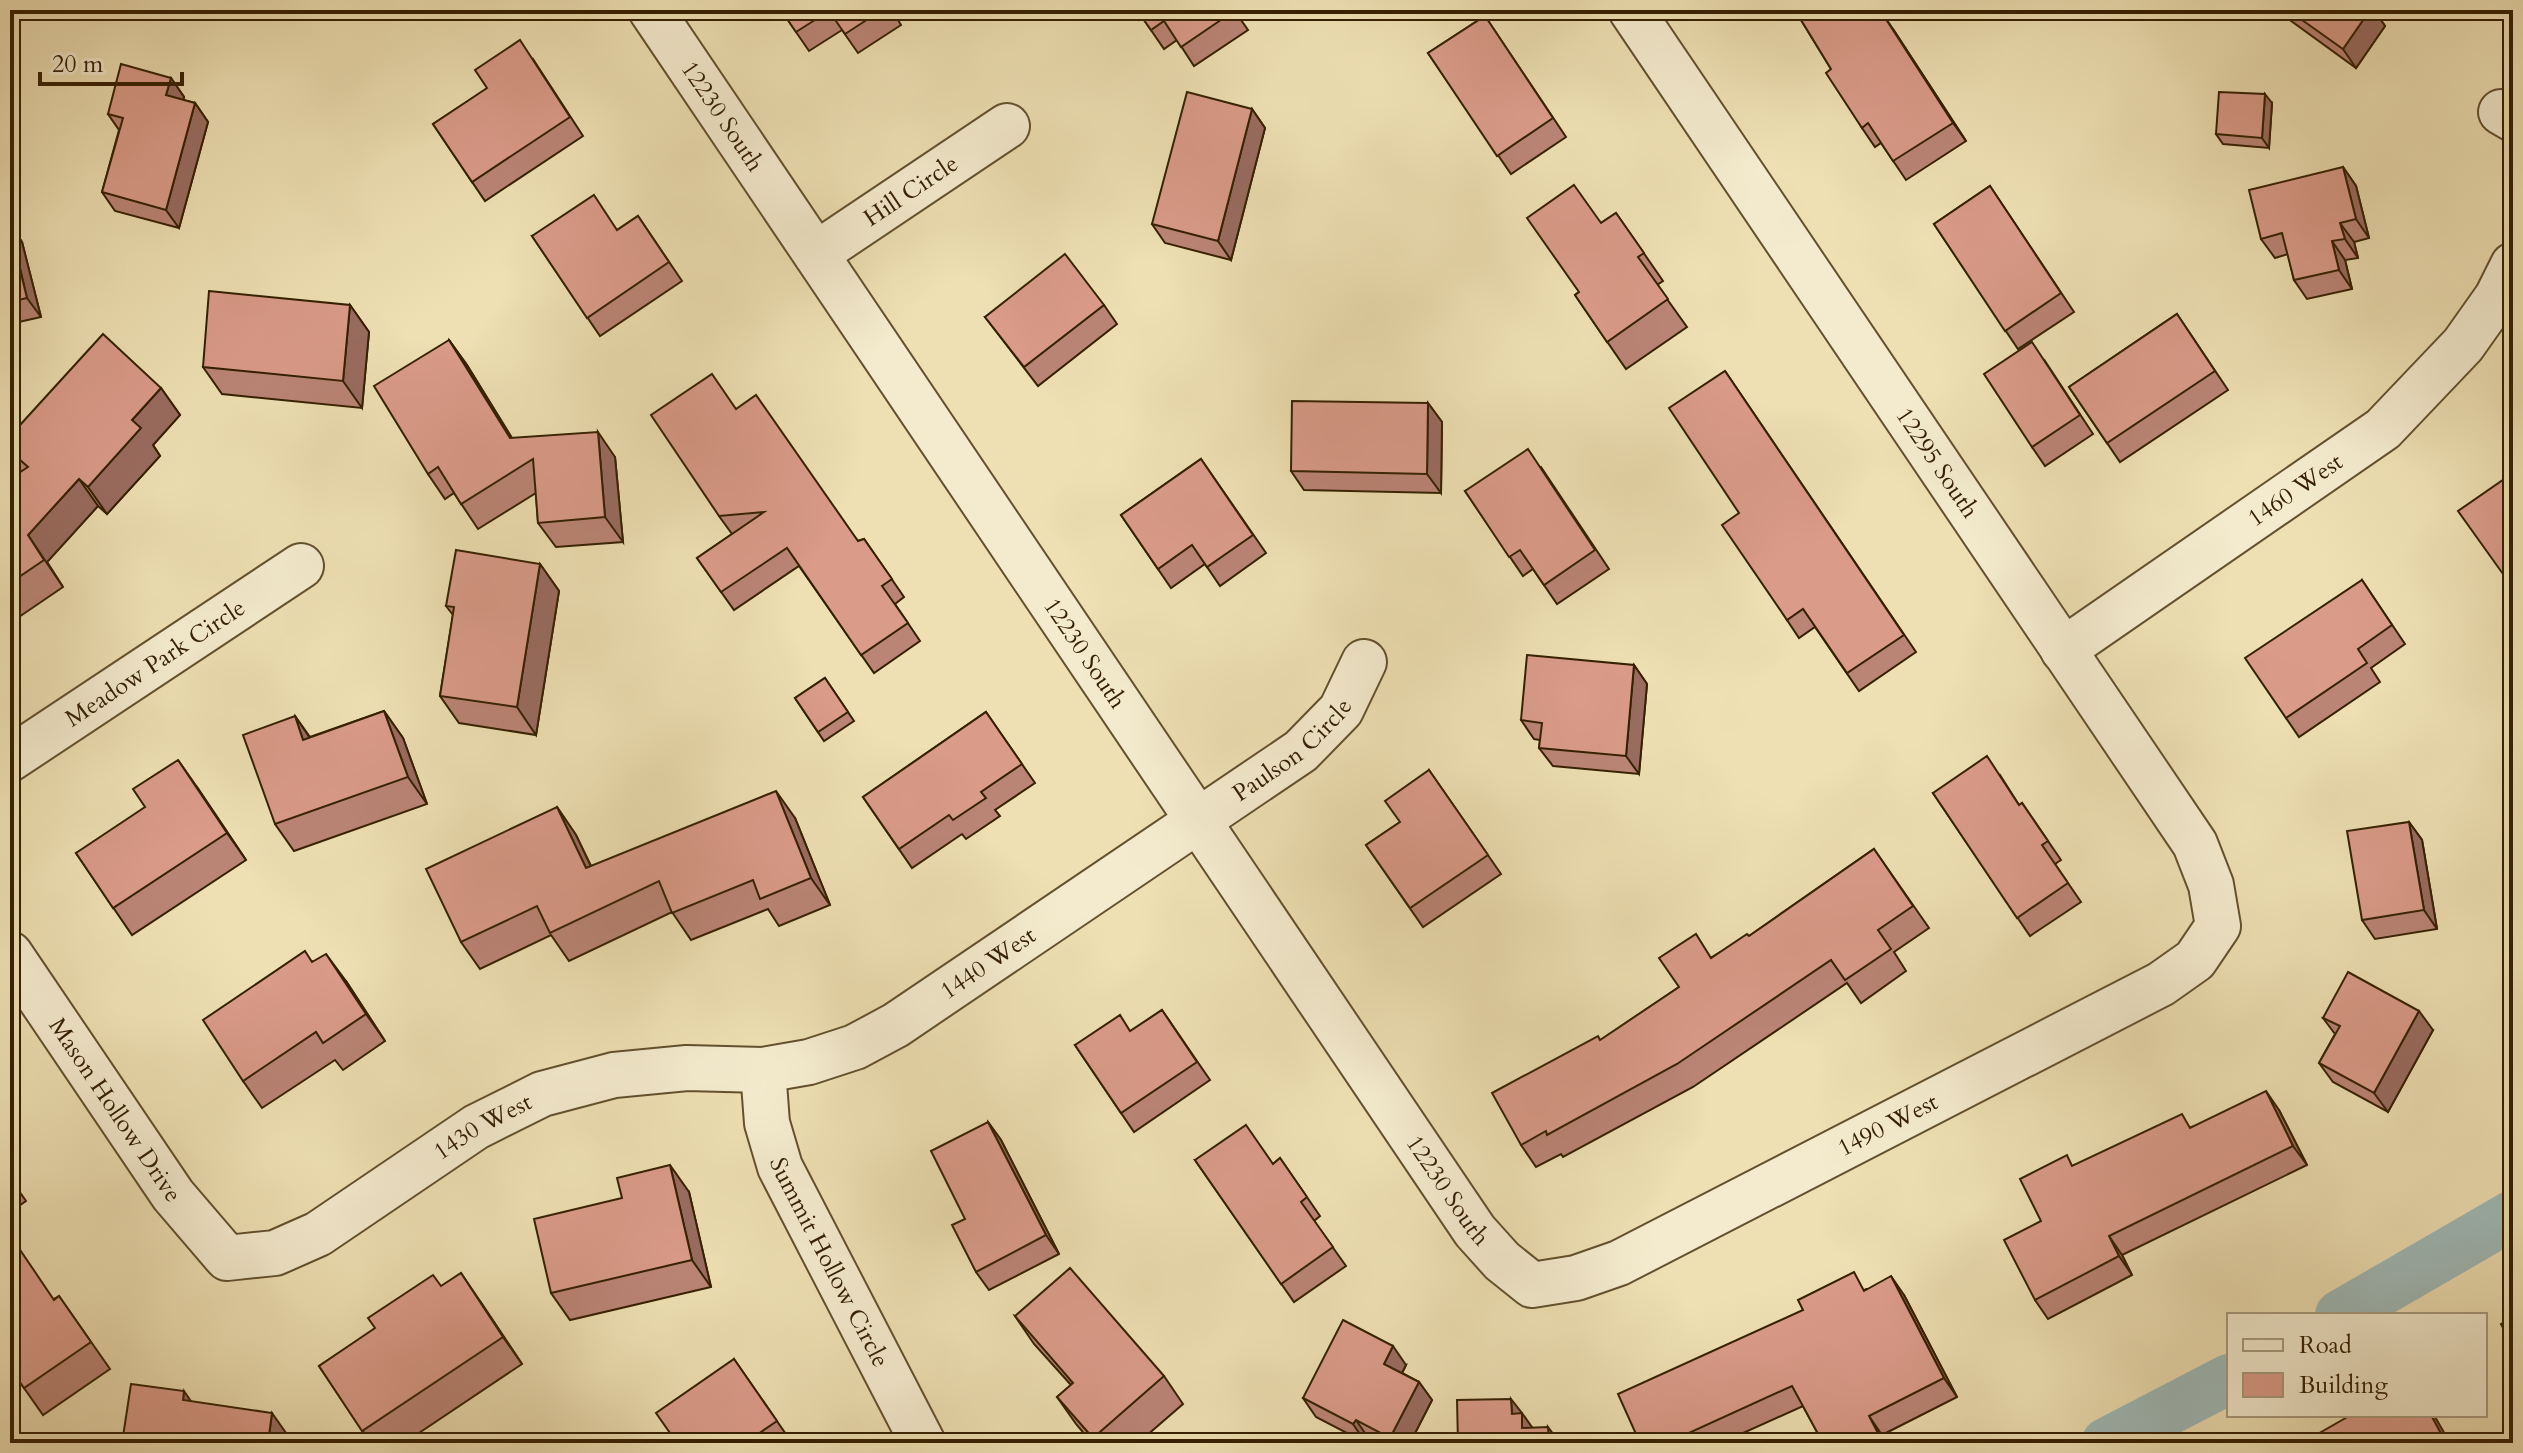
<svg xmlns="http://www.w3.org/2000/svg" width="2523" height="1453" font-family="Cardo,serif">
  <style>
    .lines { fill: none; stroke-linecap: round; stroke-linejoin: round }
    .canal { stroke: #9fbab8; stroke-width: 50 }
    .minor-casing { stroke: #63502e; stroke-width: 48 }
    .minor { stroke: #f4ebce; stroke-width: 44 }
    .wall { fill: #bb8576; stroke: #352002; stroke-width: 2 }
    .shaded-wall { fill: #996c60; stroke: #352002; stroke-width: 2 }
    .building { fill: #da9b89; stroke: #352002; stroke-width: 2 }
    .labels { text-anchor: middle; dominant-baseline: central; stroke-width: 6; stroke-linejoin: round; paint-order: stroke }
    .street-label { font-size: 24px; fill: #352002; stroke: #f4ebce }
  </style>
  <rect width="100%" height="100%" fill="#eee0b3"/>
  <filter id="stains"><feTurbulence type="fractalNoise" baseFrequency=".0025" numOctaves="4"/><feColorMatrix values="0 0 0 0 .2 0 0 0 0 .09 0 0 0 0 .02 0 0 0 .5 -.17"/></filter>
  <radialGradient id="worn" r=".72"><stop offset=".6" stop-color="#630" stop-opacity="0"/><stop offset="1" stop-color="#630" stop-opacity=".3"/></radialGradient>
  <g class="lines">
    <g class="canal">
      <polyline points="2340,1315 2513,1215"/>
      <polyline points="2106,1443 2229,1379"/>
    </g>
    <defs>
      <g id="minor">
        <path id="s1" d="M651 10 1475 1231 1502 1261 1532 1285 1576 1278 1619 1263 2161 984 2195 960 2218 926 2211 885 2195 844 1631 10"/>
        <polyline points="2501,112 2513,119"/>
        <path id="s2" d="M816 254 1007 126"/>
        <path id="s3" d="M2063 650 2383 429 2463 345 2497 297 2513 265"/>
        <path id="s4" d="M10 759 301 566"/>
        <path id="s5" d="M10 954 173 1195 227 1258 275 1253 318 1234 476 1127 542 1094 614 1075 687 1068 763 1070 809 1062 855 1047 896 1025 1301 751 1341 710 1364 662"/>
        <path id="s6" d="M763 1070 767 1123 780 1167 923 1443"/>
      </g>
    </defs>
    <use href="#minor" class="minor-casing"/>
    <use href="#minor" class="minor"/>
  </g>
  <g class="wall">
    <polygon points="781,10 892,10 901,25 858,53 842,30 809,51"/>
    <polygon points="1132,10 1234,10 1248,30 1194,66 1177,40 1164,49 1142,17 1139,20"/>
    <polygon points="1789,10 1866,10 1870,17 1893,29 1966,141 1906,180 1881,143 1875,147 1862,128 1831,69 1796,12 1792,14"/>
    <polygon points="2276,10 2374,10 2385,26 2356,68"/>
    <polygon points="1485,16 1566,137 1511,174 1428,53"/>
    <polygon points="533,59 583,136 485,201 433,124"/>
    <polygon points="171,78 184,97 183,100 195,103 208,122 179,228 115,211 102,192 119,130 108,114"/>
    <polygon points="2272,103 2269,148 2223,144 2216,134"/>
    <polygon points="1252,109 1265,128 1231,260 1165,243 1152,224"/>
    <polygon points="2343,167 2356,186 2369,238 2354,242 2358,258 2345,260 2352,289 2307,299 2294,280 2288,254 2275,258 2261,239"/>
    <polygon points="1990,186 2074,312 2018,349 1934,224"/>
    <polygon points="1616,213 1663,281 1657,285 1687,327 1626,369 1575,295 1579,292 1601,223"/>
    <polygon points="638,216 682,281 600,336 532,236 617,230"/>
    <polygon points="10,225 22,242 41,317 10,324"/>
    <polygon points="350,305 369,332 362,408 222,394 203,367"/>
    <polygon points="1104,305 1117,324 1038,386 985,317"/>
    <polygon points="2177,314 2228,390 2120,462 2069,387"/>
    <polygon points="449,340 467,365 512,438 615,457 623,542 556,547 538,523 536,493 478,529 454,493 445,499 428,474"/>
    <polygon points="2045,361 2093,434 2045,466 2032,447"/>
    <polygon points="1725,371 1916,652 1859,691 1815,627 1799,638 1787,620 1739,513"/>
    <polygon points="161,388 180,415 153,445 160,456 107,514 98,506 47,562 63,587 19,617 10,605 10,479 21,471 10,455 10,436"/>
    <polygon points="1428,403 1442,422 1441,493 1304,490 1291,471"/>
    <polygon points="736,409 858,541 864,539 904,597 895,604 920,641 874,673 799,566 734,610 697,558 732,534 719,516"/>
    <polygon points="1201,459 1266,553 1220,586 1205,564 1171,588 1121,515"/>
    <polygon points="1541,467 1609,569 1557,604 1533,569 1523,576 1465,491"/>
    <polygon points="540,564 559,591 536,735 459,723 440,696 453,615 446,606"/>
    <polygon points="2362,580 2405,644 2371,668 2380,682 2299,737 2286,718"/>
    <polygon points="1634,665 1647,684 1639,774 1553,766 1539,748 1540,740 1534,739 1521,720"/>
    <polygon points="825,678 854,721 824,741 795,698"/>
    <polygon points="384,711 403,738 427,804 294,851 275,824 295,716 310,737"/>
    <polygon points="986,712 1035,783 995,810 1000,816 966,839 962,834 912,868 863,797"/>
    <polygon points="1429,770 1501,874 1423,927 1366,845 1400,822"/>
    <polygon points="2000,775 2019,805 2022,803 2061,860 2055,864 2081,902 2030,936 1933,793"/>
    <polygon points="197,787 246,860 132,935 76,853"/>
    <polygon points="557,807 576,835 591,866 795,818 830,905 779,926 768,909 691,940 672,912 569,961 551,935 480,969 461,942"/>
    <polygon points="2409,822 2422,840 2437,929 2375,939 2362,920"/>
    <polygon points="1874,849 1929,928 1894,952 1906,971 1861,1003 1847,983 1693,1087 1563,1157 1561,1154 1536,1167 1521,1145 1601,1040 1679,987 1712,957 1749,936"/>
    <polygon points="312,961 346,981 385,1041 343,1070 335,1060 262,1108 243,1081"/>
    <polygon points="1162,1010 1210,1080 1134,1132 1075,1045 1131,1031"/>
    <polygon points="2323,1018 2433,1030 2388,1112 2333,1082 2319,1063 2335,1034"/>
    <polygon points="2279,1110 2307,1165 2122,1255 2132,1275 2048,1319 2035,1300 2041,1221 2074,1165 2191,1127"/>
    <polygon points="988,1122 1001,1140 1059,1254 989,1290 976,1272"/>
    <polygon points="1280,1158 1320,1216 1314,1221 1346,1266 1294,1302 1195,1160 1273,1164"/>
    <polygon points="10,1159 19,1173 10,1178 26,1201 10,1212"/>
    <polygon points="689,1192 711,1287 570,1320 551,1293"/>
    <polygon points="441,1286 480,1301 522,1364 404,1443 371,1443 319,1366"/>
    <polygon points="1866,1289 1904,1295 1957,1397 1882,1435 1887,1443 1823,1443 1803,1406 1721,1443 1640,1443"/>
    <polygon points="59,1296 110,1369 43,1415 10,1368 54,1299"/>
    <polygon points="1015,1316 1164,1376 1183,1404 1138,1443 1092,1443 1076,1424 1057,1397 1071,1385 1034,1344"/>
    <polygon points="734,1359 790,1440 785,1443 677,1443"/>
    <polygon points="1406,1365 1402,1373 1419,1382 1432,1400 1410,1443 1377,1443 1369,1439 1366,1443 1316,1417 1303,1398"/>
  </g>
  <g class="shaded-wall">
    <polygon points="1880,10 1893,29 1966,141 1953,123"/>
    <polygon points="2370,10 2374,10 2385,26 2356,68 2343,49"/>
    <polygon points="171,78 184,97 180,114 166,95"/>
    <polygon points="2265,94 2272,103 2269,148 2262,138"/>
    <polygon points="195,103 208,122 179,228 166,210"/>
    <polygon points="1252,109 1265,128 1231,260 1218,241"/>
    <polygon points="2343,167 2356,186 2369,238 2356,219"/>
    <polygon points="2340,223 2354,242 2358,258 2345,239"/>
    <polygon points="10,225 22,242 41,317 27,298"/>
    <polygon points="2332,241 2345,260 2352,289 2339,270"/>
    <polygon points="350,305 369,332 362,408 343,381"/>
    <polygon points="449,340 467,365 527,463 510,438"/>
    <polygon points="161,388 180,415 153,445 160,456 107,514 88,487 132,420"/>
    <polygon points="1428,403 1442,422 1441,493 1427,474"/>
    <polygon points="598,432 615,457 623,542 605,517"/>
    <polygon points="79,479 98,506 47,562 63,587 28,535"/>
    <polygon points="540,564 559,591 536,735 517,707"/>
    <polygon points="1634,665 1647,684 1639,774 1626,756"/>
    <polygon points="384,711 403,738 427,804 408,777"/>
    <polygon points="295,716 314,744 303,740"/>
    <polygon points="178,760 197,787 246,860 227,833"/>
    <polygon points="776,791 795,818 830,905 811,878"/>
    <polygon points="557,807 576,835 605,896 586,868"/>
    <polygon points="2409,822 2422,840 2437,929 2424,910"/>
    <polygon points="326,954 346,981 385,1041 366,1014"/>
    <polygon points="2419,1011 2433,1030 2388,1112 2374,1093"/>
    <polygon points="2266,1091 2279,1110 2307,1165 2293,1146"/>
    <polygon points="988,1122 1001,1140 1059,1254 1046,1235"/>
    <polygon points="670,1165 689,1192 711,1287 692,1260"/>
    <polygon points="2109,1236 2122,1255 2132,1275 2119,1256"/>
    <polygon points="461,1273 480,1301 522,1364 503,1337"/>
    <polygon points="1891,1276 1904,1295 1957,1397 1944,1378"/>
    <polygon points="1393,1346 1406,1365 1397,1383 1384,1364"/>
    <polygon points="1419,1382 1432,1400 1410,1443 1393,1443 1390,1438"/>
    <polygon points="184,1391 203,1419 183,1400"/>
    <polygon points="1511,1399 1522,1413 1541,1440 1533,1443 1512,1414"/>
    <polygon points="272,1413 291,1440 291,1443 268,1443"/>
    <polygon points="2431,1415 2434,1415 2450,1443 2446,1443"/>
    <polygon points="1869,1416 1882,1435 1887,1443 1884,1443 1880,1437"/>
    <polygon points="1356,1420 1369,1439 1366,1443 1353,1424"/>
    <polygon points="1548,1427 1560,1443 1549,1443"/>
  </g>
  <g class="building">
    <polygon points="781,10 882,10 845,34 829,11 796,32"/>
    <polygon points="1137,10 1234,10 1234,11 1181,47 1164,21 1151,30"/>
    <polygon points="1795,10 1865,10 1870,17 1880,10 1953,123 1893,161 1868,123 1862,128 1826,73 1831,69"/>
    <polygon points="2288,10 2370,10 2343,49"/>
    <polygon points="1485,16 1553,118 1497,156 1428,53"/>
    <polygon points="520,40 570,117 472,182 433,124 487,88 475,70"/>
    <polygon points="121,64 171,78 166,95 195,103 166,210 102,192 123,118 108,114"/>
    <polygon points="1187,92 1252,109 1218,241 1152,224"/>
    <polygon points="2219,92 2265,94 2262,138 2216,134"/>
    <polygon points="2343,167 2356,219 2340,223 2345,239 2332,241 2339,270 2294,280 2282,233 2261,239 2249,190"/>
    <polygon points="1574,185 1601,223 1616,213 1644,253 1638,257 1668,299 1607,342 1575,295 1579,292 1527,218"/>
    <polygon points="1990,186 2061,293 2005,331 1934,224"/>
    <polygon points="594,195 617,230 638,216 669,262 587,318 532,236"/>
    <polygon points="10,229 27,298 10,302"/>
    <polygon points="1065,254 1104,305 1024,367 985,317"/>
    <polygon points="209,291 350,305 343,381 203,367"/>
    <polygon points="2177,314 2215,371 2107,443 2069,387"/>
    <polygon points="103,334 161,388 132,420 141,428 88,487 79,479 28,535 44,560 10,583 10,479 28,467 10,451 10,436"/>
    <polygon points="449,340 510,438 598,432 605,517 538,523 533,459 461,504 438,467 428,474 374,386"/>
    <polygon points="2032,342 2080,415 2032,447 1984,374"/>
    <polygon points="1725,371 1904,635 1847,673 1803,609 1787,620 1722,525 1739,513 1669,408"/>
    <polygon points="712,374 736,409 756,395 858,541 864,539 892,579 882,586 908,623 861,655 787,548 721,592 697,558 764,512 719,516 651,415"/>
    <polygon points="1292,401 1428,403 1427,474 1291,471"/>
    <polygon points="1528,449 1595,550 1544,585 1520,550 1509,557 1465,491"/>
    <polygon points="1201,459 1253,535 1207,567 1192,545 1158,569 1121,515"/>
    <polygon points="2513,473 2513,588 2458,511"/>
    <polygon points="456,550 540,564 517,707 440,696 454,607 446,606"/>
    <polygon points="2362,580 2392,625 2358,649 2367,663 2286,718 2245,658"/>
    <polygon points="1527,655 1634,665 1626,756 1539,748 1542,723 1521,720"/>
    <polygon points="825,678 848,712 818,732 795,698"/>
    <polygon points="384,711 408,777 275,824 243,735 295,716 303,740"/>
    <polygon points="986,712 1022,764 981,792 986,798 953,820 949,815 899,849 863,797"/>
    <polygon points="1987,756 2019,805 2022,803 2048,841 2042,845 2068,883 2017,918 1933,793"/>
    <polygon points="178,760 227,833 113,908 76,853 145,807 133,789"/>
    <polygon points="1429,770 1488,855 1410,908 1366,845 1400,822 1385,801"/>
    <polygon points="776,791 811,878 760,899 753,880 672,913 659,881 550,933 537,906 461,942 426,869 557,807 586,868"/>
    <polygon points="2409,822 2424,910 2362,920 2347,831"/>
    <polygon points="1874,849 1913,906 1878,930 1891,949 1845,980 1831,960 1677,1064 1547,1135 1546,1131 1521,1145 1492,1093 1598,1036 1600,1040 1679,987 1659,958 1696,934 1711,958 1747,934 1749,936"/>
    <polygon points="305,951 312,962 326,954 366,1014 323,1043 316,1032 243,1081 203,1020"/>
    <polygon points="2348,972 2419,1011 2374,1093 2319,1063 2340,1026 2323,1018"/>
    <polygon points="1162,1010 1197,1062 1121,1113 1075,1045 1120,1015 1130,1031"/>
    <polygon points="2266,1091 2293,1146 2109,1236 2119,1256 2035,1300 2004,1240 2041,1221 2020,1179 2067,1155 2072,1166 2182,1114 2190,1128"/>
    <polygon points="988,1122 1046,1235 976,1272 952,1225 965,1219 931,1151"/>
    <polygon points="1246,1125 1273,1164 1280,1158 1307,1197 1301,1202 1333,1247 1281,1284 1195,1160"/>
    <polygon points="670,1165 692,1260 551,1293 534,1219 622,1198 617,1178"/>
    <polygon points="10,1235 54,1300 59,1296 91,1342 24,1388 10,1368"/>
    <polygon points="1070,1268 1164,1376 1093,1438 1057,1397 1073,1383 1015,1316"/>
    <polygon points="1854,1272 1864,1291 1891,1276 1944,1378 1869,1416 1880,1437 1870,1443 1823,1443 1792,1386 1667,1443 1640,1443 1618,1394 1803,1310 1798,1300"/>
    <polygon points="461,1273 503,1337 362,1431 319,1366 375,1328 368,1318 433,1275 441,1286"/>
    <polygon points="2513,1317 2513,1346 2501,1324"/>
    <polygon points="1343,1320 1393,1346 1384,1364 1419,1382 1390,1438 1356,1420 1353,1424 1303,1398"/>
    <polygon points="734,1359 777,1421 745,1443 677,1443 656,1413"/>
    <polygon points="131,1384 184,1391 183,1400 272,1413 268,1443 122,1443"/>
    <polygon points="1511,1399 1512,1414 1522,1413 1522,1428 1548,1427 1549,1443 1458,1443 1457,1400"/>
    <polygon points="2351,1415 2431,1415 2446,1443 2302,1443"/>
  </g>
  <g class="labels">
    <g class="street-label">
      <text stroke="none"><textPath href="#s1" startOffset="128">12230 South</textPath></text>
      <text stroke="none"><textPath href="#s2" startOffset="114">Hill Circle</textPath></text>
      <text transform="translate(1937 463) rotate(56)">12295 South</text>
      <text stroke="none"><textPath href="#s3" startOffset="282">1460 West</textPath></text>
      <text stroke="none"><textPath href="#s1" startOffset="776">12230 South</textPath></text>
      <text stroke="none"><textPath href="#s4" startOffset="174">Meadow Park Circle</textPath></text>
      <text stroke="none"><textPath href="#s5" startOffset="1582">Paulson Circle</textPath></text>
      <text stroke="none"><textPath href="#s5" startOffset="1210">1440 West</textPath></text>
      <text stroke="none"><textPath href="#s5" startOffset="188">Mason Hollow Drive</textPath></text>
      <text stroke="none"><textPath href="#s1" startOffset="1944">1490 West</textPath></text>
      <text stroke="none"><textPath href="#s5" startOffset="666">1430 West</textPath></text>
      <text stroke="none"><textPath href="#s1" startOffset="1424">12230 South</textPath></text>
      <text stroke="none"><textPath href="#s6" startOffset="206">Summit Hollow Circle</textPath></text>
    </g>
  </g>
  <rect width="2523" height="1453" fill="none" stroke="#eee0b3" stroke-width="40"/>
  <rect x="12" y="12" width="2499" height="1429" fill="none" stroke="#352002" stroke-width="4"/>
  <rect x="20" y="20" width="2483" height="1413" fill="none" stroke="#352002" stroke-width="2"/>
  <rect x="2227" y="1313" width="260" height="104" fill="#f4ebce" stroke="#a89a7c" stroke-width="2"/>
  <rect x="2243" y="1339" width="40" height="12" fill="#f4ebce" stroke="#a89a7c" stroke-width="2"/>
  <text x="2299" y="1353" font-size="24" fill="#352002">Road</text>
  <rect x="2243" y="1373" width="40" height="24" fill="#da9b89" stroke="#a89a7c" stroke-width="2"/>
  <text x="2299" y="1393" font-size="24" fill="#352002">Building</text>
  <path d="M40 72v12h142v-12" fill="none" stroke="#352002" stroke-width="4"/>
  <text x="52" y="72" font-size="24" fill="#352002" stroke="#f4ebce" stroke-width="6" paint-order="stroke">20 m</text>
  <rect width="100%" height="100%" filter="url(#stains)"/>
  <rect width="100%" height="100%" fill="url(#worn)"/>
</svg>
